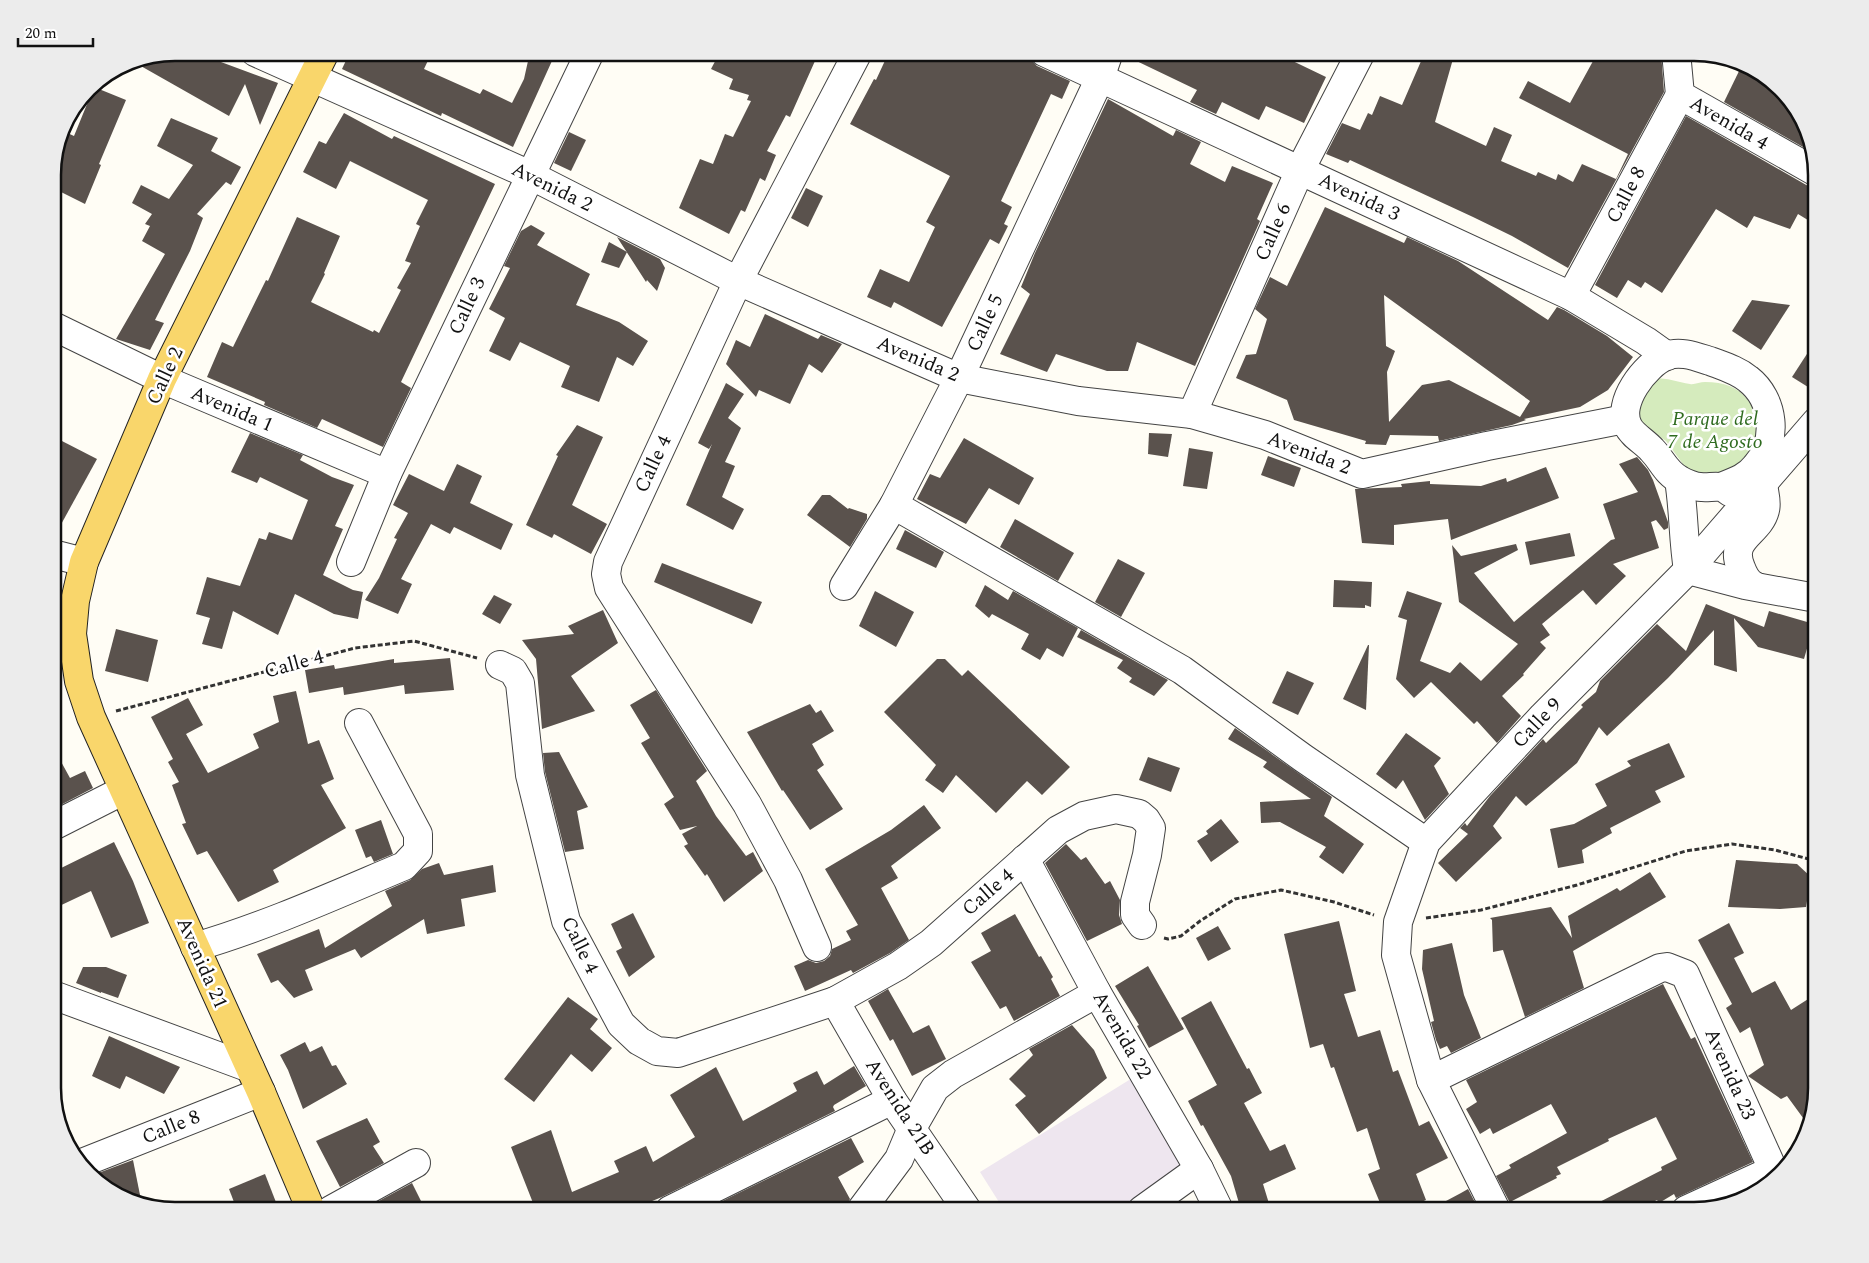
<svg xmlns="http://www.w3.org/2000/svg" width="1869" height="1263" font-family="Spectral,serif">
  <style>
    .industrial { fill: #eee6ef }
    .grass { fill: #d5ebbd }
    .building { fill: #5a524d; fill-rule: evenodd }
    .lines { fill: none; stroke-linecap: round; stroke-linejoin: round }
    .minor-casing { stroke: #444; stroke-width: 30 }
    .major-casing { stroke: #222; stroke-width: 30 }
    .path { stroke: #333; stroke-width: 3; stroke-dasharray: 5 2.5; stroke-linecap: butt }
    .minor { stroke: #fff; stroke-width: 28 }
    .major { stroke: #f9d66b; stroke-width: 28 }
    .labels { text-anchor: middle; dominant-baseline: central; stroke-width: 5; stroke-linejoin: round; paint-order: stroke }
    .street-label { font-size: 20px; fill: #111; stroke: #fff }
    .park-label { font-size: 20px; font-style: italic; fill: #2f6b1f; stroke: #fff }
    .rim { fill: none; stroke: #111; stroke-width: 2.5 }
  </style>
  <rect width="100%" height="100%" fill="#fffdf5"/>
  <polygon class="industrial" points="1134,1077 1191,1168 1124,1210 1004,1210 980,1172"/>
  <path class="grass" d="M1655 378C1667 378 1678 382 1690 384 1694 385 1700 382 1705 382 1744 382 1756 404 1761 439L1731 475H1691L1666 441 1640 423 1630 406Z"/>
  <g class="building">
    <polygon points="175,52 194,52 278,83 260,125 245,84 229,116 132,61"/>
    <polygon points="350,52 432,52 424,69 480,94 483,89 512,103 524,79 530,52 556,52 513,147 442,113 441,116 342,69"/>
    <polygon points="720,52 819,52 790,117 786,115 767,151 776,155 765,181 760,178 745,212 741,210 729,234 679,208 700,159 713,164 725,134 733,137 751,101 747,100 749,95 729,89 733,79 711,69"/>
    <polygon points="889,52 1022,52 1029,56 1032,61 1037,66 1070,81 1062,99 1051,94 1001,201 1012,207 1004,224 1008,226 999,244 990,239 942,327 894,302 891,308 867,297 880,269 909,282 935,227 926,222 950,176 850,124 874,79 876,80"/>
    <polygon points="1124,52 1274,52 1326,77 1304,123 1266,106 1259,120 1222,102 1216,114 1190,102 1197,90 1124,55"/>
    <polygon points="1425,52 1455,52 1435,122 1486,146 1494,127 1512,135 1501,161 1536,176 1538,172 1556,180 1558,174 1573,182 1582,164 1616,179 1628,154 1519,98 1528,81 1570,103 1598,52 1661,52 1664,92 1568,268 1512,236 1473,217 1350,160 1348,163 1326,154 1342,123 1360,130 1368,113 1372,115 1380,96 1402,105"/>
    <polygon points="1741,67 1762,73 1800,114 1810,151 1724,102"/>
    <polygon points="94,87 126,100 99,164 101,165 85,204 53,188 53,168 61,130 74,136"/>
    <polygon points="1108,99 1173,136 1176,130 1201,142 1190,164 1225,182 1232,166 1273,183 1257,219 1260,221 1195,366 1137,342 1128,371 1107,371 1056,354 1047,372 1000,354 1030,294 1021,287 1035,253"/>
    <polygon points="344,113 392,139 394,136 495,184 401,382 411,388 383,447 322,419 317,428 264,405 265,402 207,377 222,342 233,347 266,280 268,281 297,217 340,236 324,273 325,274 311,302 373,332 374,330 379,333 401,290 397,288 411,263 405,261 420,226 416,224 428,200 350,161 336,189 303,172 319,141 326,144"/>
    <polygon points="1686,116 1808,186 1816,188 1816,225 1798,214 1790,229 1754,216 1747,228 1716,209 1662,293 1645,282 1641,288 1628,280 1617,298 1595,285"/>
    <polygon points="171,118 218,138 211,151 241,167 231,185 226,182 197,214 203,218 190,251 155,320 164,323 150,350 116,339 165,254 142,241 150,226 145,224 152,214 132,203 141,185 169,199 193,165 157,146"/>
    <polygon points="569,132 586,140 571,171 554,163"/>
    <polygon points="806,188 823,196 808,227 791,218"/>
    <path d="M1325 207 1404 243 1407 237 1458 261 1548 320 1557 307 1564 310 1607 336 1633 357 1608 390 1580 407 1524 419 1526 420 1512 425 1439 441 1438 436 1390 435 1386 445 1365 444 1366 441 1294 420 1287 400 1236 378 1246 355 1256 354 1267 319 1255 309 1270 277 1287 286ZM1384 295 1530 401 1520 417 1449 380 1422 385 1389 422 1387 372 1395 351 1386 346Z"/>
    <polygon points="531,225 545,233 537,245 590,274 576,305 619,322 648,341 633,366 617,357 599,402 561,387 570,366 520,342 510,361 489,351 505,318 489,309 510,268 504,266 521,231"/>
    <polygon points="617,237 660,259 665,268 657,291 647,280 646,282"/>
    <polygon points="609,242 627,252 619,268 601,262"/>
    <polygon points="1752,300 1790,305 1761,350 1732,331"/>
    <polygon points="765,314 818,339 821,335 842,344 822,373 809,364 790,404 759,390 756,397 726,364 736,340 750,347"/>
    <polygon points="1816,340 1816,392 1792,377"/>
    <polygon points="726,383 744,394 728,418 741,428 725,462 735,466 722,497 744,509 733,530 686,505 712,444 709,449 698,443"/>
    <polygon points="577,425 603,437 572,505 607,524 591,554 554,534 552,538 526,525 558,456 556,455"/>
    <polygon points="250,433 303,455 300,460 332,477 354,485 335,526 343,529 323,575 353,590 363,592 358,619 334,614 295,594 278,635 233,611 222,649 202,644 210,618 196,614 207,577 240,586 259,538 266,540 269,532 292,540 308,500 260,477 257,483 231,472"/>
    <polygon points="1149,433 1172,434 1168,457 1148,454"/>
    <polygon points="964,438 1034,478 1019,505 989,488 966,524 917,499 930,474 940,478"/>
    <polygon points="60,440 97,459 53,539 53,454"/>
    <polygon points="1189,448 1213,452 1207,489 1183,486"/>
    <polygon points="1268,456 1301,468 1294,487 1261,475"/>
    <polygon points="1637,457 1648,470 1653,480 1668,522 1668,528 1664,530 1656,520 1651,522 1659,548 1613,564 1626,576 1596,605 1583,590 1542,624 1550,635 1540,642 1546,648 1523,674 1524,675 1502,696 1521,716 1497,743 1477,721 1474,724 1431,682 1414,698 1396,679 1407,620 1398,617 1407,591 1442,603 1420,661 1450,673 1460,662 1481,681 1518,644 1459,602 1452,545 1461,556 1516,544 1518,550 1474,573 1514,622 1611,540 1615,539 1603,504 1638,492 1619,464"/>
    <polygon points="457,464 482,476 470,503 513,524 501,550 454,527 450,534 431,524 401,579 412,584 398,614 365,600 379,578 397,539 394,538 408,513 393,505 409,474 444,491"/>
    <polygon points="1546,467 1559,498 1451,540 1448,519 1394,525 1394,545 1362,543 1355,489 1402,487 1401,484 1430,481 1430,484 1481,486 1506,478 1507,482"/>
    <polygon points="822,495 830,495 848,509 849,508 867,514 867,519 850,547 807,515"/>
    <polygon points="1015,519 1074,553 1058,581 1000,547"/>
    <polygon points="905,530 944,552 936,568 896,549"/>
    <polygon points="1570,533 1575,556 1530,565 1525,542"/>
    <polygon points="1118,559 1145,573 1121,617 1095,602"/>
    <polygon points="662,563 762,602 752,624 654,582"/>
    <polygon points="1334,580 1372,582 1371,607 1365,605 1365,608 1333,607"/>
    <polygon points="985,585 1008,600 1013,591 1078,628 1063,657 1047,648 1040,660 1021,649 1029,634 992,614 989,618 975,606"/>
    <polygon points="875,591 914,612 896,647 859,626"/>
    <polygon points="494,595 512,604 500,624 482,614"/>
    <polygon points="1706,604 1764,627 1769,611 1814,624 1804,659 1758,647 1734,618 1737,672 1714,665 1714,630 1668,678 1607,736 1599,727 1577,763 1526,806 1516,796 1493,826 1502,838 1456,882 1438,863 1468,834 1460,828 1465,823 1467,826 1490,796 1543,739 1546,743 1583,707 1581,705 1596,692 1600,681 1657,624 1686,651"/>
    <polygon points="603,610 618,643 571,676 595,711 542,729 536,659 522,640 574,634 568,626"/>
    <polygon points="116,629 158,640 148,682 105,671"/>
    <polygon points="1081,630 1168,680 1154,696 1129,682 1132,678 1117,668 1123,660 1077,637"/>
    <polygon points="1368,645 1369,645 1366,710 1343,699"/>
    <polygon points="450,658 454,690 405,694 404,685 344,695 343,687 309,693 305,670 334,665 335,669 394,659 394,663"/>
    <polygon points="937,659 945,659 962,676 968,670 1070,767 1042,795 1027,781 996,813 956,775 943,793 925,780 936,765 884,712"/>
    <polygon points="1287,671 1314,683 1298,715 1272,703"/>
    <polygon points="656,690 707,771 696,781 716,816 746,856 753,852 763,871 724,902 707,874 705,876 684,846 688,844 682,834 697,826 680,830 664,804 674,797 641,743 650,738 630,705"/>
    <polygon points="296,691 308,744 319,740 334,779 321,785 346,828 273,870 279,882 238,902 207,851 197,855 182,824 186,823 172,785 179,782 168,762 173,759 151,717 188,698 203,725 186,734 208,773 259,748 253,734 279,722 273,696"/>
    <polygon points="810,704 816,713 821,710 834,731 812,744 824,765 817,770 843,809 810,830 783,790 782,791 747,732"/>
    <polygon points="1235,728 1332,797 1324,816 1364,844 1343,874 1319,857 1326,847 1280,822 1261,823 1260,802 1311,799 1263,767 1267,762 1228,739"/>
    <polygon points="1406,733 1441,758 1434,766 1449,794 1425,820 1403,780 1396,789 1376,774"/>
    <polygon points="1669,743 1685,777 1655,791 1661,802 1610,828 1612,833 1582,850 1584,863 1558,868 1550,829 1574,824 1607,806 1595,784 1631,766 1627,761"/>
    <polygon points="53,747 70,778 85,771 93,788 53,809"/>
    <polygon points="559,752 588,807 577,811 584,849 565,852 545,772 543,753"/>
    <polygon points="1148,757 1180,768 1171,792 1139,780"/>
    <polygon points="924,805 941,828 891,866 898,878 881,888 909,940 890,953 853,973 851,970 805,991 794,966 808,960 816,963 824,961 830,956 832,949 851,940 846,931 858,925 825,869 891,830"/>
    <polygon points="1221,819 1239,842 1211,862 1197,841 1208,834 1206,831"/>
    <polygon points="381,820 393,854 374,862 371,856 366,858 355,830"/>
    <polygon points="114,842 133,881 149,923 111,938 91,891 53,909 53,872"/>
    <polygon points="1066,844 1081,860 1086,857 1105,884 1110,881 1120,900 1119,915 1122,924 1087,941 1045,863"/>
    <polygon points="1736,860 1797,864 1811,877 1806,907 1780,909 1728,907"/>
    <polygon points="439,863 444,875 493,865 496,892 461,899 465,926 427,934 424,919 361,958 355,949 305,970 313,990 294,998 278,980 271,983 257,954 319,929 325,948 392,906 385,891 410,880 422,869"/>
    <polygon points="1650,872 1666,897 1573,951 1584,988 1525,1017 1503,950 1493,952 1492,920 1490,918 1551,907 1572,938 1568,916 1617,888 1620,891"/>
    <polygon points="633,913 655,957 629,977 616,951 622,948 611,924"/>
    <polygon points="1015,914 1039,957 1041,956 1053,977 1051,979 1060,996 1014,1021 1006,1006 1000,1009 971,962 991,951 981,933"/>
    <polygon points="1339,921 1356,991 1344,994 1358,1037 1380,1030 1393,1072 1398,1070 1419,1126 1429,1121 1448,1158 1416,1174 1426,1200 1403,1210 1383,1210 1368,1174 1380,1169 1367,1128 1357,1132 1334,1067 1331,1068 1323,1044 1310,1048 1284,934"/>
    <polygon points="1729,923 1744,953 1734,958 1752,993 1775,981 1791,1010 1816,994 1816,1088 1806,1122 1787,1096 1781,1099 1748,1076 1764,1065 1750,1027 1740,1033 1726,1008 1732,1004 1698,940"/>
    <polygon points="1218,926 1231,949 1208,961 1196,938"/>
    <polygon points="1452,943 1464,995 1481,1038 1451,1053 1447,1046 1440,1049 1436,1040 1431,1022 1434,1021 1422,969 1423,950"/>
    <polygon points="1148,966 1184,1029 1149,1048 1137,1026 1139,1025 1115,986"/>
    <polygon points="83,967 106,967 127,975 118,998 101,992 101,993 76,983"/>
    <polygon points="1663,984 1691,1039 1695,1037 1753,1162 1676,1198 1674,1194 1659,1203 1657,1200 1637,1210 1584,1210 1662,1170 1661,1167 1677,1159 1656,1117 1608,1139 1609,1141 1557,1167 1561,1174 1556,1176 1557,1178 1512,1201 1517,1210 1512,1210 1510,1203 1496,1176 1511,1168 1509,1165 1567,1133 1551,1104 1493,1134 1490,1128 1480,1134 1466,1109 1477,1102 1466,1080"/>
    <polygon points="888,989 913,1033 929,1025 946,1059 912,1076 893,1039 890,1041 868,1001"/>
    <polygon points="568,997 598,1019 590,1029 612,1048 592,1072 571,1054 534,1102 504,1079"/>
    <polygon points="1211,1001 1247,1069 1249,1068 1262,1093 1244,1103 1270,1151 1285,1144 1296,1169 1263,1184 1271,1210 1241,1210 1231,1176 1203,1125 1201,1126 1188,1101 1217,1085 1181,1018"/>
    <polygon points="1072,1025 1094,1050 1107,1078 1039,1134 1015,1105 1026,1096 1009,1079 1033,1055 1029,1049"/>
    <polygon points="109,1036 180,1067 164,1094 126,1076 120,1089 92,1076"/>
    <polygon points="305,1042 310,1052 322,1046 332,1066 336,1065 347,1084 303,1109 288,1070 280,1055"/>
    <polygon points="854,1066 866,1086 834,1105 833,1107 835,1111 662,1197 635,1208 633,1202 613,1210 528,1210 535,1208 511,1147 551,1130 572,1192 619,1172 614,1161 646,1146 653,1162 695,1137 670,1095 716,1067 743,1121 797,1091 793,1083 817,1071 824,1085"/>
    <polygon points="367,1118 380,1142 373,1146 384,1163 340,1187 316,1141"/>
    <polygon points="851,1138 864,1162 838,1177 850,1199 846,1206 838,1210 704,1210"/>
    <polygon points="133,1160 141,1200 107,1190 93,1175"/>
    <polygon points="265,1174 279,1210 237,1210 229,1189"/>
    <polygon points="412,1183 421,1201 401,1210 381,1210 377,1202"/>
    <polygon points="1468,1189 1479,1210 1429,1210 1461,1193"/>
  </g>
  <g class="lines">
    <defs>
      <g id="minor">
        <polyline points="255,52 530,175 738,281 959,378 1078,401 1192,414 1265,435 1362,474 1487,446 1625,419"/>
        <polyline points="1044,52 1571,296 1646,341 1667,356"/>
        <polyline points="1676,52 1680,95 1816,172"/>
        <polyline points="1571,296 1680,95"/>
        <polyline points="53,326 162,379 387,474"/>
        <polyline points="1192,414 1300,170 1361,52"/>
        <path d="M1679 480C1684 510 1683 540 1688 570"/>
        <path d="M1721 487C1734 482 1747 478 1756 466 1779 441 1774 399 1748 379 1737 370 1723 366 1710 361 1697 357 1680 350 1666 356 1645 365 1616 403 1628 426 1632 435 1645 442 1652 450 1662 460 1666 473 1680 480 1685 483 1695 487 1701 487 1707 488 1714 486 1720 487 1724 487 1727 490 1730 492 1742 496 1752 492 1762 486"/>
        <polyline points="894,505 1182,670 1303,758 1426,842"/>
        <polyline points="53,554 84,562"/>
        <polyline points="351,562 387,474 590,52"/>
        <polyline points="1688,570 1745,585 1816,598"/>
        <polyline points="844,586 894,505 959,378 1100,78 1109,52"/>
        <path d="M1755 586C1748 583 1744 576 1741 568 1728 538 1759 534 1765 510 1768 500 1762 489 1763 478"/>
        <polyline points="500,665 513,671 520,683 530,775 566,921 621,1024 639,1041 657,1051 678,1053 835,1001 898,966 931,943 1058,830 1084,816 1116,809 1139,814 1146,820 1151,828 1147,855 1135,902 1135,915 1142,925"/>
        <polyline points="53,826 124,790"/>
        <polyline points="1025,859 1097,993 1199,1169 1219,1210"/>
        <path d="M195 947C267 926 335 895 404 866L418 851V834L359 723"/>
        <polyline points="817,947 788,880 747,804 609,588 606,574 608,562 738,281 858,52"/>
        <polyline points="53,995 250,1068"/>
        <polyline points="835,1001 892,1100 967,1210"/>
        <polyline points="1431,1080 1660,968 1667,967 1685,974 1775,1174"/>
        <polyline points="82,1163 261,1092"/>
        <polyline points="331,1210 416,1163"/>
        <polyline points="670,1210 892,1100"/>
        <polyline points="861,1210 899,1159 912,1128 935,1088 953,1074 1097,993"/>
        <polyline points="1142,1210 1199,1169"/>
        <polyline points="1496,1210 1431,1080 1396,955 1398,922 1426,842 1543,716 1688,570 1816,422"/>
        <polyline points="1686,1210 1773,1170"/>
      </g>
      <polyline id="major" points="311,1210 261,1092 91,717 79,681 72,634 75,601 84,562 162,379 325,52"/>
    </defs>
    <use href="#minor" class="minor-casing"/>
    <use href="#major" class="major-casing"/>
    <g class="path">
      <polyline points="116,711 355,648 414,641 477,658"/>
      <polyline points="1426,918 1481,910 1577,885 1686,851 1732,844 1775,850 1816,861"/>
      <polyline points="1164,938 1168,939 1181,936 1200,921 1235,899 1281,890 1334,902 1374,915"/>
    </g>
    <use href="#minor" class="minor"/>
    <use href="#major" class="major"/>
  </g>
  <g class="labels">
    <g class="street-label">
      <text transform="translate(1729 123) rotate(30)">Avenida 4</text>
      <text transform="translate(552 187) rotate(26)">Avenida 2</text>
      <text transform="translate(1626 195) rotate(-62)">Calle 8</text>
      <text transform="translate(1359 197) rotate(25)">Avenida 3</text>
      <text transform="translate(1273 232) rotate(-66)">Calle 6</text>
      <text transform="translate(467 306) rotate(-65)">Calle 3</text>
      <text transform="translate(985 323) rotate(-65)">Calle 5</text>
      <text transform="translate(918 359) rotate(23)">Avenida 2</text>
      <text transform="translate(165 376) rotate(-65)">Calle 2</text>
      <text transform="translate(232 409) rotate(23)">Avenida 1</text>
      <text transform="translate(1309 453) rotate(21)">Avenida 2</text>
      <text transform="translate(653 464) rotate(-65)">Calle 4</text>
      <text transform="translate(294 664) rotate(-15)">Calle 4</text>
      <text transform="translate(1537 723) rotate(-46)">Calle 9</text>
      <text transform="translate(988 892) rotate(-41)">Calle 4</text>
      <text transform="translate(580 945) rotate(64)">Calle 4</text>
      <text transform="translate(202 963) rotate(66)">Avenida 21</text>
      <text transform="translate(1122 1035) rotate(60)">Avenida 22</text>
      <text transform="translate(1730 1074) rotate(66)">Avenida 23</text>
      <text transform="translate(900 1107) rotate(57)">Avenida 21B</text>
      <text transform="translate(171 1127) rotate(-22)">Calle 8</text>
    </g>
    <g class="park-label">
      <text x="1715" y="419">Parque del<tspan x="1715" dy="23">7 de Agosto</tspan></text>
    </g>
  </g>
  <path d="M0 0H1869V1263H0ZM175 61H1694A114 114 0 0 1 1808 175V1088A114 114 0 0 1 1694 1202H175A114 114 0 0 1 61 1088V175A114 114 0 0 1 175 61Z" fill="#ececec" fill-rule="evenodd"/>
  <path class="rim" d="M175 61H1694A114 114 0 0 1 1808 175V1088A114 114 0 0 1 1694 1202H175A114 114 0 0 1 61 1088V175A114 114 0 0 1 175 61Z"/>
  <path d="M18 38v8h75v-8" fill="none" stroke="#111111" stroke-width="2.5"/>
  <text x="25" y="38" font-size="15" fill="#111111" stroke="#ffffff" stroke-width="4" paint-order="stroke">20 m</text>
</svg>
